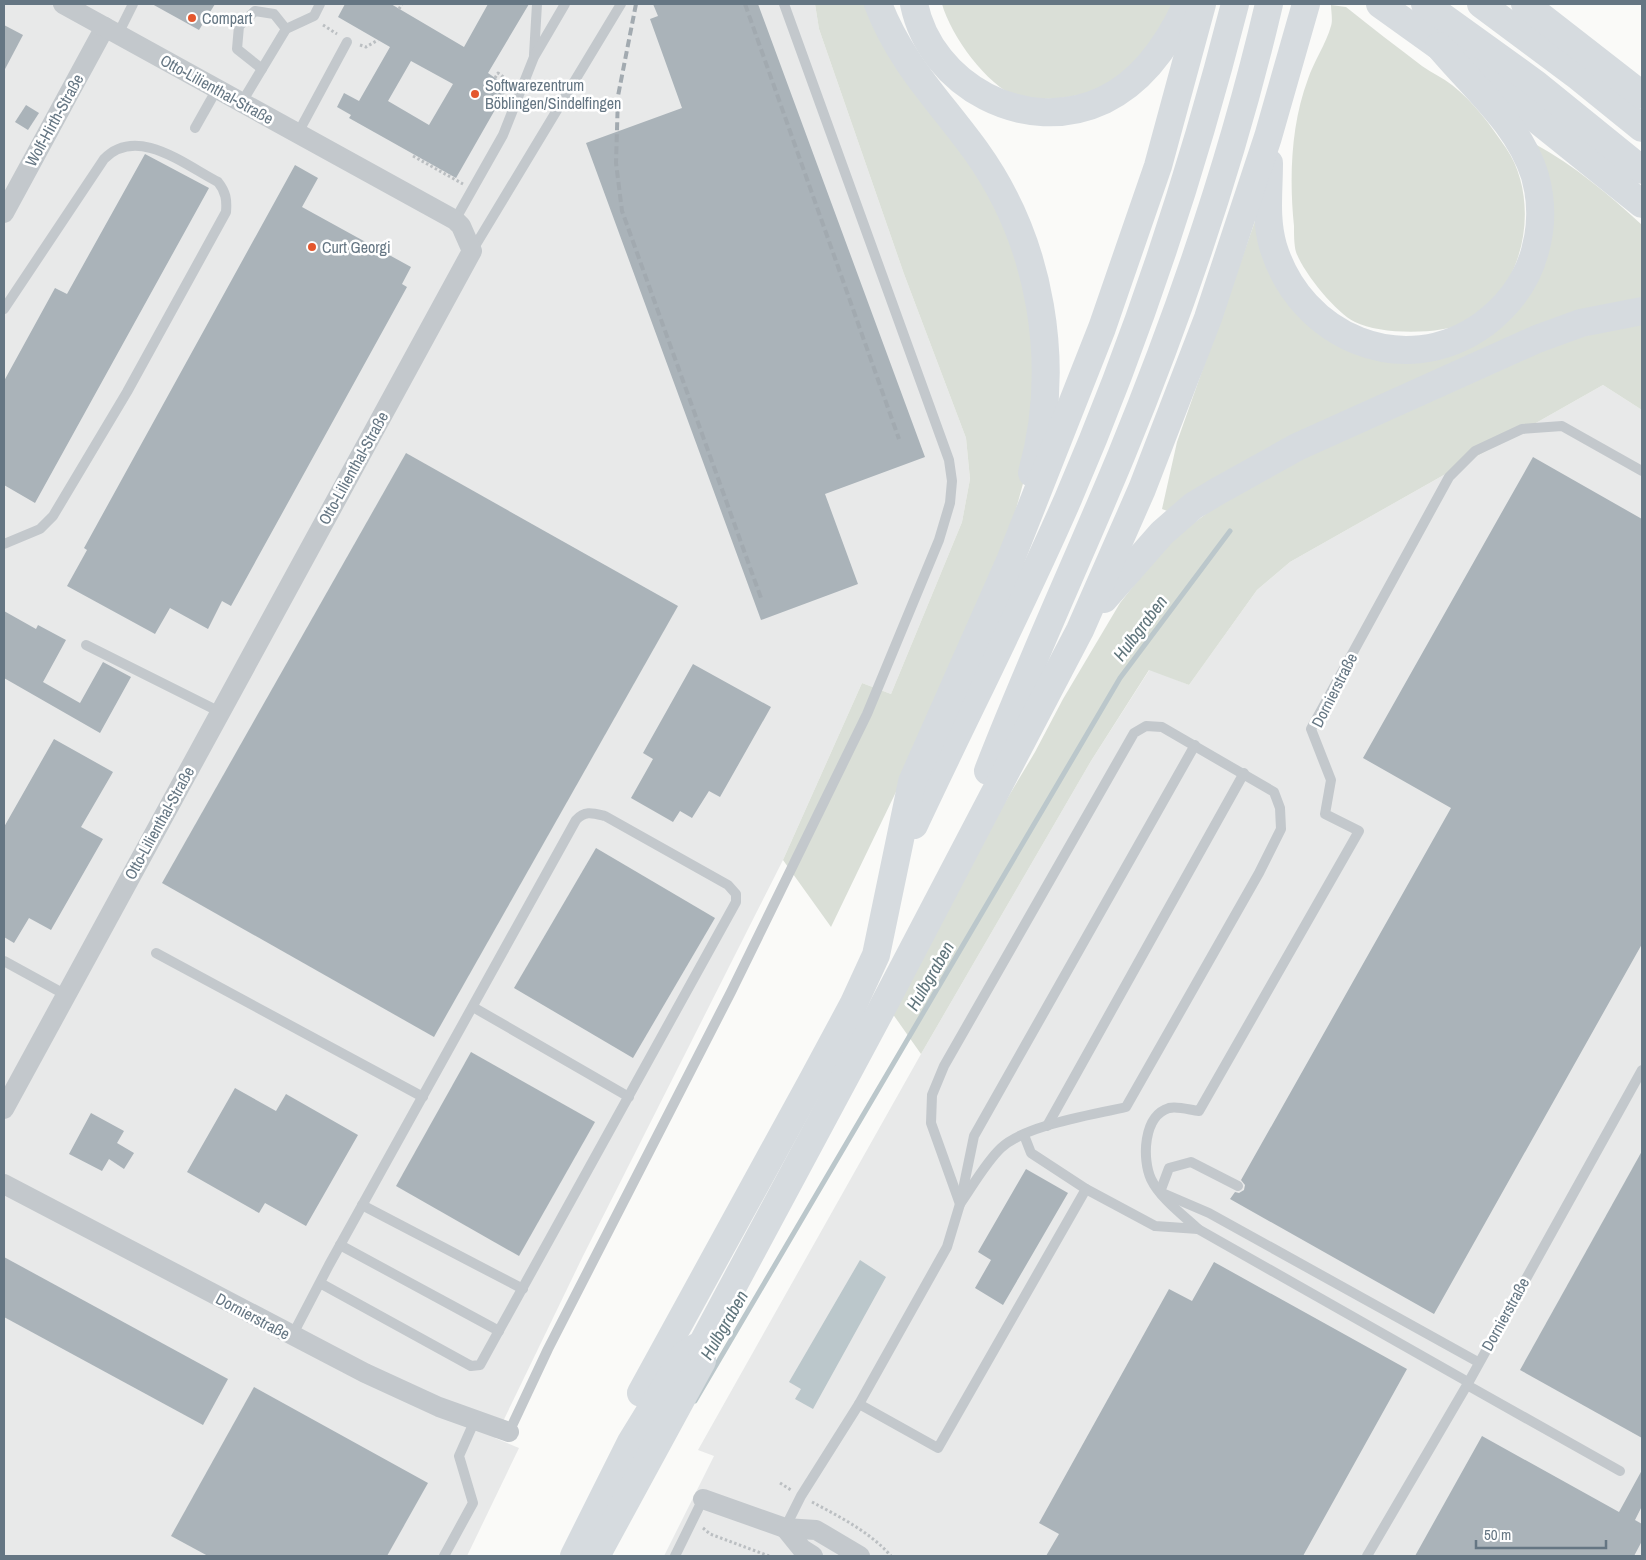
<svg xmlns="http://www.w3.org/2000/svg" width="1646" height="1560" font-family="'Archivo Narrow',sans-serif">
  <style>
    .built { fill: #e8e9e9 }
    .green { fill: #dadfd7 }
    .water { fill: #bbc7cb }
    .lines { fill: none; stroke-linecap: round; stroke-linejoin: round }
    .stream { stroke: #bbc7cb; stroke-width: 5 }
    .building { fill: #aab3b9; fill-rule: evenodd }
    .path { stroke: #bbbfc2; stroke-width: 3; stroke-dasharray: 2.5 2.5; stroke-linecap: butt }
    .lane { stroke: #c3c8cc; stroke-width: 10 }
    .street { stroke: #c3c8cc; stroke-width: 20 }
    .highway { stroke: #d6dbdf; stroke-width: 28 }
    .rail { stroke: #a2aab0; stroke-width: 4; stroke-dasharray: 8 4; stroke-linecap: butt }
    .poi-dot { fill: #e4572e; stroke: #fff; stroke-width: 2 }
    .labels { text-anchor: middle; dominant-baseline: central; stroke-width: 5; stroke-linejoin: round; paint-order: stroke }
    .poi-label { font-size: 16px; fill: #657683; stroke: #fff; text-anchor: start }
    .street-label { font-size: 16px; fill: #657683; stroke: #fff }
    .water-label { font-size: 18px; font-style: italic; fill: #60757c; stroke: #fff }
  </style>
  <rect width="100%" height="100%" fill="#fafaf8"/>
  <g class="built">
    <polygon points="4,4 815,4 819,29 904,274 966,438 970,479 962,522 891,694 862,683 783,860 583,1256 495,1438 519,1448 467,1556 4,1556"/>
    <polygon points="1603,385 1642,410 1642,1556 664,1556 714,1456 698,1450 921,1054 1091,761 1150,669 1189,685 1257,590 1290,562"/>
  </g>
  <g class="green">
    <polygon points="815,4 868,4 970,159 1012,236 1036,350 1024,480 1010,531 907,769 831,927 783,860 862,683 891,694 962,522 970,479 966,438 904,274 819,29"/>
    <path d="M942 4H1174C1160 28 1146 56 1123 74 1097 94 1070 99 1038 99 1032 99 1024 100 1019 98 987 86 951 36 942 4Z"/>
    <path d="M1331 5 1346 7C1371 27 1397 47 1422 66 1432 73 1443 78 1452 85 1473 101 1491 126 1506 148 1542 201 1525 291 1467 322 1441 335 1381 335 1355 322 1336 313 1303 272 1296 252 1294 245 1294 234 1294 226 1289 178 1291 124 1308 79 1314 61 1326 44 1331 26 1333 20 1331 11 1331 5Z"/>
    <path d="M1535 144C1575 166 1608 194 1642 225V305L1170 512 1162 509 1177 442 1260 207 1271 274 1294 311 1334 343 1388 360 1525 301Z"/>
    <polygon points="1642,323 1642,410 1603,385 1290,562 1257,590 1189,685 1149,670 1091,761 921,1054 885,1003 1035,752 1063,699 1120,603 1157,556 1183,531 1210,511 1291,464 1567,340"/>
  </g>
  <polygon class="water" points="860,1260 886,1277 813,1409 795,1399 801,1389 789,1382"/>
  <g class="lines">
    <polyline class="stream" points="695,1401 1120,678 1230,531"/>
  </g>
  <g class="building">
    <polygon points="152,4 215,4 199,30"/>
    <path d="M345 4H391L464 47 488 4H529L488 73 508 87 456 178 349 118 351 115 337 107 344 93 359 101 390 47 338 17ZM411 61 453 84 429 125 388 101Z"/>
    <polygon points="653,4 758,4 925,457 825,494 858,584 761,620 586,143 682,108 650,19 658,16"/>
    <polygon points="4,25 23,35 4,71"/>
    <polygon points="26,105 39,113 28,130 15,122"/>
    <polygon points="145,154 209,188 35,503 4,485 4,381 55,288 67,294"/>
    <polygon points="295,165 318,178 302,207 411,267 402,284 407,287 231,606 222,601 208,629 170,608 155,634 67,586 87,550 84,548"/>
    <polygon points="406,453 678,606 434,1037 162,883"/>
    <polygon points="1533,457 1642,519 1642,944 1434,1314 1230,1199 1235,1192 1239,1193 1244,1190 1245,1185 1241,1180 1451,808 1363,758"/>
    <polygon points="4,611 36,629 38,625 66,640 43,682 80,703 103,662 131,677 100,733 4,678"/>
    <polygon points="693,664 771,707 720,797 709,791 692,818 680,811 673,822 631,798 653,759 643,753"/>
    <polygon points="54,739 113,772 81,827 103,839 51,930 29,918 14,943 4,937 4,827"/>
    <polygon points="596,848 715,918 633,1058 514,988"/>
    <polygon points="471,1052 595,1122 519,1256 396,1186"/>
    <polygon points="235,1088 276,1111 286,1094 358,1135 306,1226 265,1203 259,1213 187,1172"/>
    <polygon points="91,1113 124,1131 117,1143 134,1153 124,1169 109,1159 102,1171 69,1154"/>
    <polygon points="1642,1151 1642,1438 1520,1370"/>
    <polygon points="1026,1169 1068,1193 1003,1305 975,1288 991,1260 978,1252"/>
    <polygon points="4,1257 228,1379 203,1425 4,1317"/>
    <polygon points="1214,1262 1407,1369 1303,1556 1046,1556 1059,1534 1039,1523 1169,1289 1192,1301"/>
    <polygon points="254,1387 428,1483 387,1556 208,1556 171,1536"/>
    <polygon points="1482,1436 1619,1512 1642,1470 1642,1506 1635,1520 1642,1524 1642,1541 1634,1556 1415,1556"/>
  </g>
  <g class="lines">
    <g class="path">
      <polyline points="399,9 402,4"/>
      <polyline points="323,25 337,34"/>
      <polyline points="360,45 366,47 378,40"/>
      <polyline points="495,78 498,73 510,82"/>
      <polyline points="413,156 463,184"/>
      <polyline points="780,1483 791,1490"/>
      <path d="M812 1502C840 1517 870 1532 891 1556"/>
      <polyline points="703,1528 710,1534 769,1556"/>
    </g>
    <g class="lane">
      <polyline points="118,34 133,4"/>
      <polyline points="534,55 537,4"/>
      <polyline points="262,69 237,49 239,26 255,11 274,14 286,29"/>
      <polyline points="242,102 286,29 314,16 320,4"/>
      <polyline points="195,128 217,89"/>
      <polyline points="298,133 347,42"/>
      <polyline points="455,220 503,135 534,57 565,4"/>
      <polyline points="472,251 621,4"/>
      <path d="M4 309 104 159C137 125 185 165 218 182 226 192 227 200 226 212L127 392 53 516 40 529 4 544"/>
      <polyline points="86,645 220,712"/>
      <path d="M1146 726 1162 727 1274 792 1280 808 1281 829 1259 873 1126 1107C1093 1115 1025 1125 1001 1148 986 1162 972 1187 960 1204L931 1123 932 1095 944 1066 1134 733Z"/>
      <polyline points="156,953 423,1097"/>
      <polyline points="4,961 66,995"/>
      <polyline points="473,1007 629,1097"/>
      <polyline points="1047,1126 1244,773"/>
      <path d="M1024 1135 1031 1153 1086 1189 1155 1226 1198 1229C1183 1215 1160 1198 1151 1179 1142 1159 1143 1116 1169 1108 1178 1106 1190 1110 1199 1111L1359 831 1325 814 1331 780 1311 729 1449 477 1475 451 1522 429 1562 426 1642 471"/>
      <polyline points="1238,1186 1191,1162 1169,1168 1160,1192 1209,1213 1478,1362"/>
      <polyline points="362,1205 523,1289"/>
      <polyline points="1198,1229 1468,1382"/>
      <polyline points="340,1245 499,1331"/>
      <path d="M292 1336 329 1265 576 820C585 810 593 813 605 816L728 885 736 894V902L480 1365 471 1366 320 1283"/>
      <polyline points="1467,1385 1620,1471"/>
      <polyline points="859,1404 938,1448 1086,1189"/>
      <polyline points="509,1432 548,1349 731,992 867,714 939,540 950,503 952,481 949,460 784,4"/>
      <polyline points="785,1528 801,1496 859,1404 947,1247 960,1204 974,1136 1195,745"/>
      <polyline points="444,1556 473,1503 459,1456 475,1420"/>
      <polyline points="675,1556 703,1499"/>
      <polyline points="1367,1556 1467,1385 1642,1070"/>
    </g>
    <g class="street">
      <polyline points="4,213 105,27"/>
      <polyline points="4,1109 472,251 461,226 455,220 63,4"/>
      <polyline points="4,1184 365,1373 439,1407 509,1432"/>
      <polyline points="703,1499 785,1528 816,1530 860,1556"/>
      <polyline points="785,1528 802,1549 813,1556"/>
    </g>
    <g class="highway">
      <path d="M878 4C901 64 939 100 976 151 1042 243 1062 365 1032 473"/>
      <path d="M914 4C931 86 1026 137 1104 100 1144 81 1169 43 1187 4"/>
      <polyline points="1380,4 1500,90 1642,204"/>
      <polyline points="1425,4 1536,84 1642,170"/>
      <polyline points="1481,4 1579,77 1642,128"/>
      <polyline points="1525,4 1642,95"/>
      <path d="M1269 163C1269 191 1265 218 1273 246 1300 337 1404 382 1484 324 1509 305 1527 281 1535 251 1542 226 1542 201 1535 176 1519 124 1473 87 1439 46"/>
      <polyline points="1104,599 1162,533 1193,506 1218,491 1297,447 1537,339 1581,323 1642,311"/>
      <path d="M988 771C1029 665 1077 562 1121 456 1181 310 1233 158 1269 4"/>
      <path d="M914 825C965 716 1020 609 1068 499 1137 339 1192 173 1235 4"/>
      <polyline points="641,1393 811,1083 853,1005 876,955 912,782 1010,561 1102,328 1158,166 1202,4"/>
      <polyline points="574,1556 631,1442 685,1354 702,1344 879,1014 1080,630 1142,489 1208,318 1268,137 1306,4"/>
      <polyline points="596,1556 702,1361 702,1356"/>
    </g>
    <g class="rail">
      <polyline points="636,4 618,96 616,163 622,211 761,598"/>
      <polyline points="745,4 899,439"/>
    </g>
  </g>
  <g class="poi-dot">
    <circle cx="192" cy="18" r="5"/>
    <circle cx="475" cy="94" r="5"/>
    <circle cx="312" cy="247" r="5"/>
  </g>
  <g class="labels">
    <g class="poi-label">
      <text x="202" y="18">Compart</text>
      <text x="485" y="85">Softwarezentrum<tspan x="485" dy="18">Böblingen/Sindelfingen</tspan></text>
      <text x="322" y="247">Curt Georgi</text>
    </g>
    <g class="street-label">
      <text transform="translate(217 89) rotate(29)">Otto-Lilienthal-Straße</text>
      <text transform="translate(54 120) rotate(-61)">Wolf-Hirth-Straße</text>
      <text transform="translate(353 468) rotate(-61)">Otto-Lilienthal-Straße</text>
      <text transform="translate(1334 690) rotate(-63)">Dornierstraße</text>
      <text transform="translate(159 823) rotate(-61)">Otto-Lilienthal-Straße</text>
      <text transform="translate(1505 1314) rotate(-61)">Dornierstraße</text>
      <text transform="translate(253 1316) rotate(28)">Dornierstraße</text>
    </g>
    <g class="water-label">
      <text transform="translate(1140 628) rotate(-53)">Hulbgraben</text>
      <text transform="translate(930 976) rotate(-60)">Hulbgraben</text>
      <text transform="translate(724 1325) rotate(-60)">Hulbgraben</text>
    </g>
  </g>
  <rect width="1646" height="1560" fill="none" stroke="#657683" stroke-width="10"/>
  <path d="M1476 1540v8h130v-8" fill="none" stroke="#657683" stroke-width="2.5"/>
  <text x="1484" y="1540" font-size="15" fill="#657683" stroke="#ffffff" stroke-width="4" paint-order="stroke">50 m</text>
</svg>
